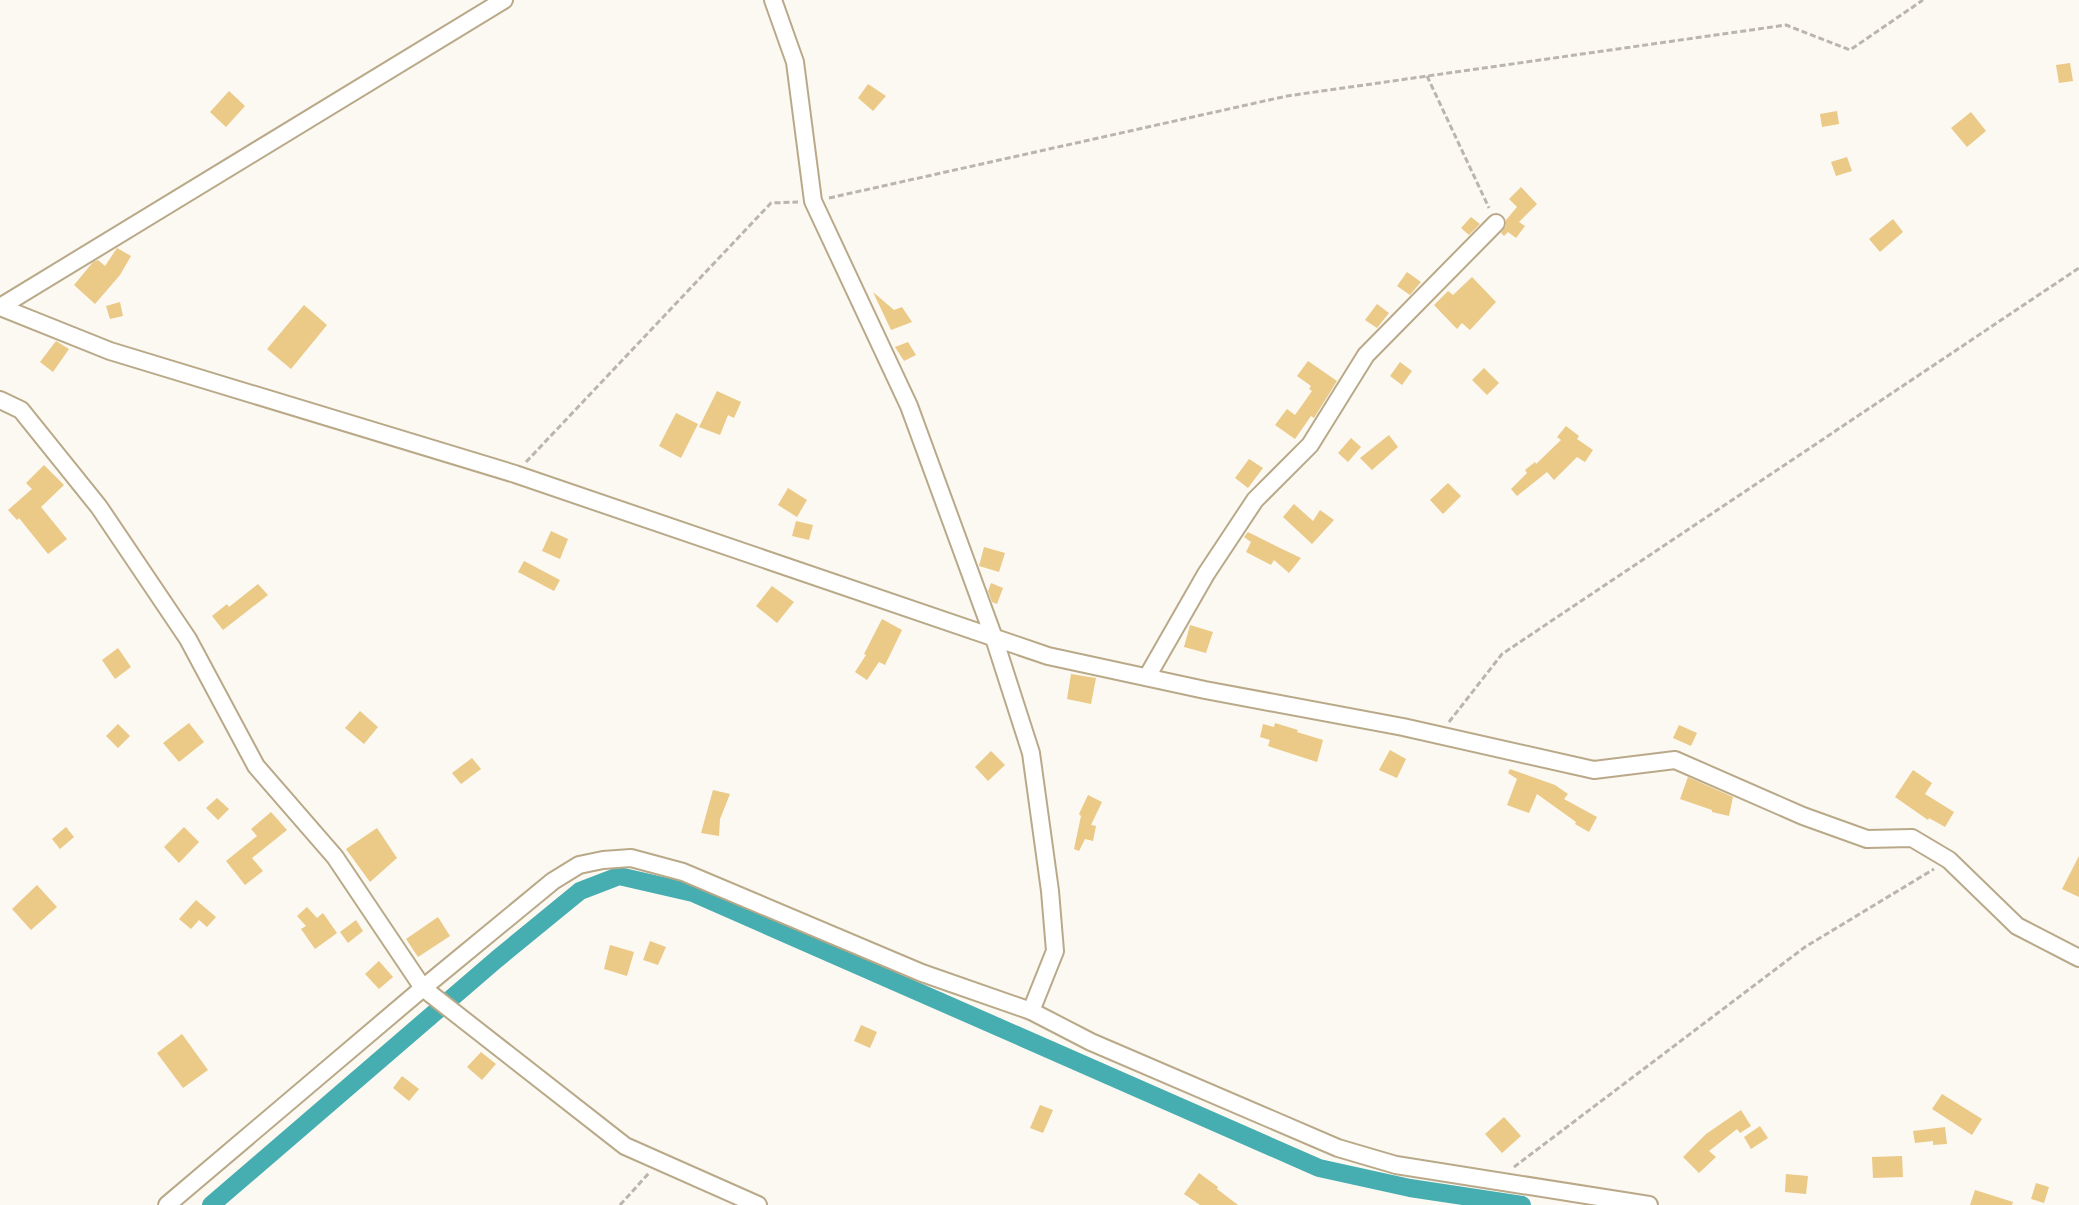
<svg xmlns="http://www.w3.org/2000/svg" width="2079" height="1205" font-family="'Public Sans',sans-serif">
  <style>
    .lines { fill: none; stroke-linecap: round; stroke-linejoin: round }
    .canal { stroke: #46adb0; stroke-width: 18 }
    .building { fill: #ebc986 }
    .street-casing { stroke: #b9a988; stroke-width: 20 }
    .path { stroke: #bbb6ad; stroke-width: 3; stroke-dasharray: 6 3; stroke-linecap: butt }
    .street { stroke: #fff; stroke-width: 16 }
  </style>
  <rect width="100%" height="100%" fill="#fcf9f2"/>
  <g class="lines">
    <polyline class="canal" points="211,1205 497,959 580,891 619,876 693,893 1319,1168 1410,1188 1522,1205"/>
  </g>
  <g class="building">
    <polygon points="2070,63 2073,81 2059,83 2056,65"/>
    <polygon points="868,84 886,96 873,111 858,98"/>
    <polygon points="229,91 245,106 226,127 210,112"/>
    <polygon points="1837,111 1839,124 1822,127 1820,114"/>
    <polygon points="1971,112 1986,131 1967,147 1951,128"/>
    <polygon points="1847,157 1852,171 1836,176 1831,162"/>
    <polygon points="1521,187 1537,204 1519,222 1525,226 1516,238 1508,232 1504,236 1501,233 1506,226 1506,220 1517,207 1509,199"/>
    <polygon points="1471,217 1480,224 1469,235 1461,228"/>
    <polygon points="1893,219 1903,232 1880,252 1869,239"/>
    <polygon points="117,248 131,256 120,275 95,304 74,285 93,262 98,260 105,266"/>
    <polygon points="1407,272 1421,282 1410,295 1397,286"/>
    <polygon points="1472,277 1496,302 1470,330 1462,323 1457,329 1434,305 1448,291 1453,295"/>
    <polygon points="873,292 894,310 902,307 912,322 891,330"/>
    <polygon points="120,302 123,316 110,319 106,306"/>
    <polygon points="1377,304 1389,313 1377,328 1365,320"/>
    <polygon points="304,305 327,325 291,369 267,349"/>
    <polygon points="56,341 69,349 53,372 40,362"/>
    <polygon points="908,342 916,355 904,361 895,347"/>
    <polygon points="1308,361 1337,381 1314,418 1311,416 1295,439 1275,425 1287,409 1295,415 1312,391 1309,389 1311,386 1297,376"/>
    <polygon points="1400,362 1412,371 1402,385 1390,376"/>
    <polygon points="1484,368 1499,383 1487,395 1472,380"/>
    <polygon points="717,391 741,402 734,418 728,415 720,435 699,427"/>
    <polygon points="676,413 698,424 681,458 659,446"/>
    <polygon points="1566,426 1579,436 1577,439 1593,450 1585,462 1577,457 1554,480 1547,472 1517,496 1511,489 1527,473 1525,470 1535,462 1536,464 1561,440 1557,437"/>
    <polygon points="1389,435 1398,447 1372,470 1360,458"/>
    <polygon points="1351,438 1361,447 1348,462 1338,453"/>
    <polygon points="1249,459 1263,468 1248,488 1235,478"/>
    <polygon points="44,465 64,485 41,507 67,539 48,554 19,518 17,520 8,510 32,489 26,483"/>
    <polygon points="1448,483 1461,496 1443,514 1430,500"/>
    <polygon points="788,488 807,500 797,517 778,505"/>
    <polygon points="1294,504 1313,521 1320,510 1334,520 1312,544 1283,517"/>
    <polygon points="796,521 813,525 809,540 792,536"/>
    <polygon points="551,531 568,539 560,559 542,551"/>
    <polygon points="1248,532 1280,548 1301,558 1289,573 1274,560 1271,565 1246,552 1251,542 1244,537"/>
    <polygon points="984,547 1005,553 999,572 979,566"/>
    <polygon points="524,561 560,580 554,591 518,572"/>
    <polygon points="991,583 1003,588 997,604 992,602 988,591"/>
    <polygon points="258,584 268,595 223,630 212,616 227,604 229,607"/>
    <polygon points="772,586 794,602 777,623 756,606"/>
    <polygon points="882,619 902,630 885,665 879,662 867,680 855,672 866,655 864,654"/>
    <polygon points="1190,625 1213,632 1206,653 1184,647"/>
    <polygon points="118,648 131,667 115,679 102,660"/>
    <polygon points="1071,674 1096,678 1091,704 1067,699"/>
    <polygon points="360,711 378,727 364,744 345,728"/>
    <polygon points="189,723 204,742 179,762 163,743"/>
    <polygon points="1275,723 1298,730 1297,732 1323,740 1317,762 1268,746 1270,740 1260,737 1263,724 1274,727"/>
    <polygon points="118,724 130,736 118,748 106,736"/>
    <polygon points="1679,725 1697,733 1691,746 1673,738"/>
    <polygon points="1390,750 1406,759 1397,778 1379,770"/>
    <polygon points="991,751 1005,765 988,781 975,767"/>
    <polygon points="472,758 481,769 461,784 452,773"/>
    <polygon points="1510,769 1555,785 1568,794 1564,799 1597,817 1589,832 1575,824 1576,822 1537,794 1529,813 1507,805 1517,779 1508,773"/>
    <polygon points="1913,770 1932,783 1925,794 1954,812 1945,827 1929,818 1928,820 1895,797"/>
    <polygon points="1688,777 1733,797 1729,816 1712,812 1712,810 1680,799"/>
    <polygon points="713,790 730,794 720,819 719,836 701,833"/>
    <polygon points="1088,795 1102,802 1091,825 1096,826 1093,841 1085,839 1079,851 1074,849 1081,816 1079,814"/>
    <polygon points="217,798 229,809 218,820 206,808"/>
    <polygon points="271,812 287,830 252,858 263,871 245,885 226,861 257,836 251,829"/>
    <polygon points="66,827 74,837 60,849 52,839"/>
    <polygon points="184,827 199,842 179,863 164,847"/>
    <polygon points="377,828 397,858 370,882 346,849"/>
    <polygon points="2079,856 2079,897 2062,889"/>
    <polygon points="37,885 57,907 31,930 12,909"/>
    <polygon points="196,900 216,917 207,927 199,920 191,929 179,919"/>
    <polygon points="307,907 317,918 323,913 337,933 315,949 301,929 306,926 297,916"/>
    <polygon points="438,917 450,936 418,957 406,939"/>
    <polygon points="356,920 363,931 348,943 340,932"/>
    <polygon points="650,941 666,947 658,965 643,960"/>
    <polygon points="610,945 634,952 627,976 604,969"/>
    <polygon points="379,961 393,977 379,989 365,974"/>
    <polygon points="861,1025 877,1032 870,1048 854,1041"/>
    <polygon points="182,1034 208,1070 183,1088 157,1053"/>
    <polygon points="481,1052 496,1064 482,1080 467,1067"/>
    <polygon points="402,1076 419,1089 409,1101 393,1088"/>
    <polygon points="1942,1094 1982,1119 1972,1135 1932,1109"/>
    <polygon points="1040,1105 1053,1110 1043,1133 1030,1128"/>
    <polygon points="1741,1110 1751,1126 1740,1133 1737,1129 1709,1151 1716,1157 1699,1173 1683,1157 1706,1134"/>
    <polygon points="1504,1117 1521,1136 1502,1153 1485,1134"/>
    <polygon points="1760,1126 1768,1138 1751,1149 1744,1137"/>
    <polygon points="1945,1127 1947,1144 1933,1145 1933,1141 1915,1143 1913,1131"/>
    <polygon points="1902,1156 1903,1177 1873,1178 1872,1157"/>
    <polygon points="1199,1173 1218,1187 1217,1189 1238,1205 1200,1205 1184,1194"/>
    <polygon points="1786,1174 1808,1176 1806,1194 1785,1192"/>
    <polygon points="2036,1183 2049,1187 2044,1203 2031,1199"/>
    <polygon points="1975,1190 2013,1202 2012,1205 1970,1205"/>
  </g>
  <g class="lines">
    <defs>
      <g id="street">
        <polyline points="773,0 795,62 813,201 909,406 994,638 1031,753 1050,891 1055,951 1031,1011"/>
        <polyline points="0,307 110,351 515,474 1048,656 1205,690 1403,727 1594,770 1675,760 1803,816 1867,839 1912,838 1949,860 2017,926 2079,958"/>
        <polyline points="0,307 504,0"/>
        <polyline points="0,400 21,410 99,507 188,639 256,766 335,857 423,988 625,1146 758,1205"/>
        <polyline points="1147,677 1206,574 1255,500 1310,445 1366,355 1496,223"/>
        <polyline points="167,1205 423,988 553,881 579,865 603,860 631,858 683,872 922,973 1031,1011 1091,1042 1338,1148 1396,1165 1649,1205"/>
      </g>
    </defs>
    <use href="#street" class="street-casing"/>
    <g class="path">
      <polyline points="1427,76 1489,208"/>
      <polyline points="829,198 1287,96 1786,25 1850,50 1923,0"/>
      <polyline points="526,462 771,203 798,202"/>
      <polyline points="1449,722 1502,654 2079,268"/>
      <polyline points="1514,1167 1805,947 1934,869"/>
      <polyline points="620,1205 649,1173"/>
    </g>
    <use href="#street" class="street"/>
  </g>
</svg>
